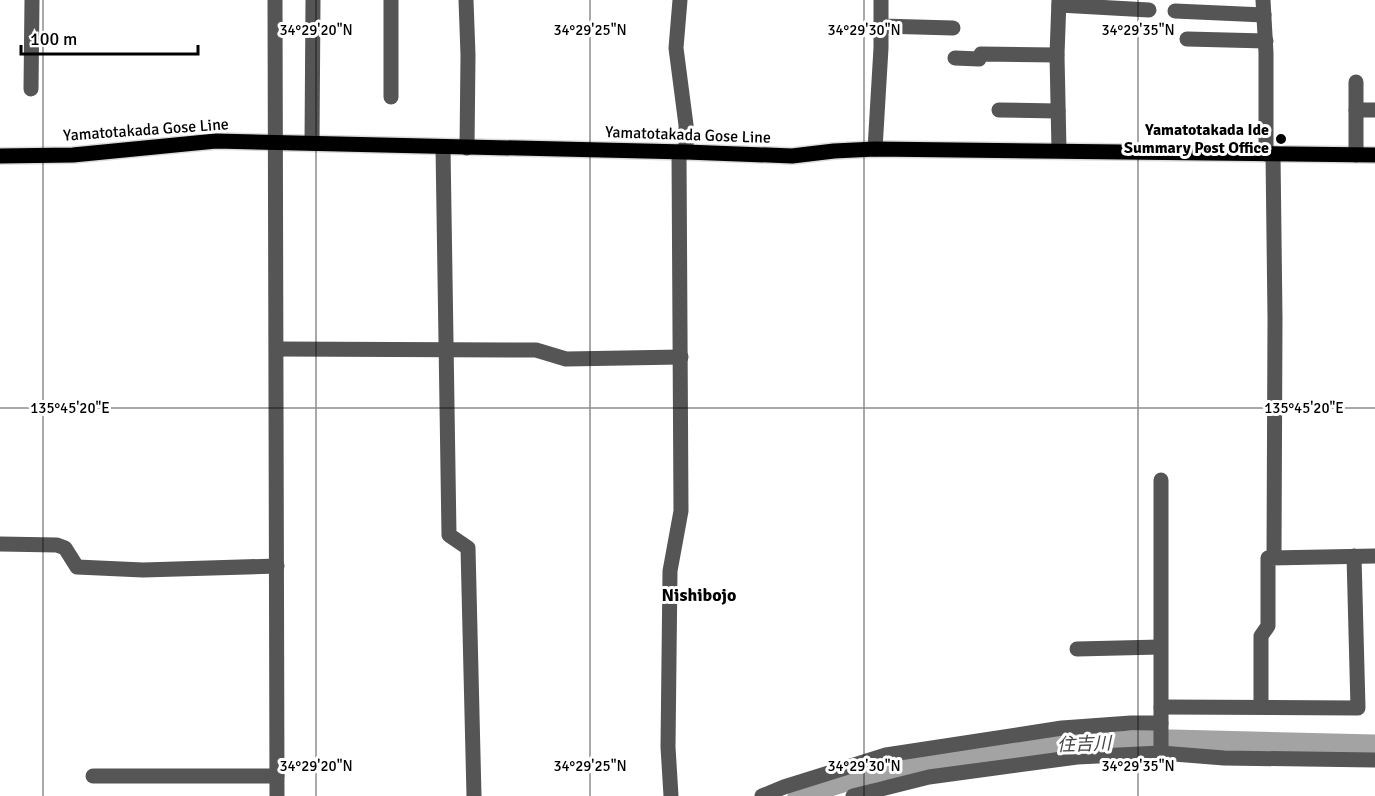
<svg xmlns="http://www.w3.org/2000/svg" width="1375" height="796" font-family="Signika,'Noto Sans JP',sans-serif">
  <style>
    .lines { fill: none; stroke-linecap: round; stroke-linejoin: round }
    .river { stroke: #a3a3a3; stroke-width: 21 }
    .major-casing { stroke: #dbdbdb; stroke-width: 18 }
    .minor { stroke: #555; stroke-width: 15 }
    .major { stroke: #000; stroke-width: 15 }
    .ticks { fill: none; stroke: #000; stroke-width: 1.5; stroke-opacity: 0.45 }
    .poi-dot { fill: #000; stroke: #fff; stroke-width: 2 }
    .labels { text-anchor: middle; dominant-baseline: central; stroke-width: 6; stroke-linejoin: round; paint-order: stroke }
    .street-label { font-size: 16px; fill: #000; stroke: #fff }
    .poi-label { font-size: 16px; font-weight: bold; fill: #000; stroke: #fff; text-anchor: end }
    .neighbourhood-label { font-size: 18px; font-weight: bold; fill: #000; stroke: #fff }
    .water-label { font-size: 18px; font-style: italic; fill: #444; stroke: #fff }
    .ticks-label { font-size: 15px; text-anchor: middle; fill: #000; stroke: #fff; stroke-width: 6; stroke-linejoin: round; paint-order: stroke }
  </style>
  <rect width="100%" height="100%" fill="#fff"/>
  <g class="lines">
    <polyline class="river" points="798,796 875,772 907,766 1067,743 1172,740 1375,745"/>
    <defs>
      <polyline id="major" points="0,156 73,155 216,141 686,152 792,156 834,151 875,149 1375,155"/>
    </defs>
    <use href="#major" class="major-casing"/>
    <g class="minor">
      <polyline points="275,0 277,796"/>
      <polyline points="391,0 391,97"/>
      <polyline points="466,0 468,55 467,148"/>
      <polyline points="680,0 676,48 686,125 686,152"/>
      <polyline points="1263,0 1266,53 1266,154"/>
      <polyline points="1059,5 1149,10"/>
      <polyline points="1175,11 1264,15"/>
      <polyline points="881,26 953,28"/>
      <polyline points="1187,39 1266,41"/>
      <polyline points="955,58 979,59 981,54 1057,55"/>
      <polyline points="31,89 32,0"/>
      <polyline points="999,110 1058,111"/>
      <polyline points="1356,110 1375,110"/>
      <polyline points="312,143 313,0"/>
      <polyline points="443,147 449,535 468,548 474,796"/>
      <polyline points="875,149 881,48 881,0"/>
      <polyline points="1059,150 1057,55 1059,0"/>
      <polyline points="1273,154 1275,318 1274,557"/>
      <polyline points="1356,155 1356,82"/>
      <polyline points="277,349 536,350 566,359 681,357"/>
      <polyline points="1161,480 1161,753"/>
      <polyline points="0,544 57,545 65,548 77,567 143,570 277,566"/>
      <polyline points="1077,649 1160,647"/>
      <polyline points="1261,706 1261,636 1268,626 1268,558 1375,556"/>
      <polyline points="1161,707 1358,708 1354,556"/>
      <polyline points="93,776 277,776"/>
      <polyline points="671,796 668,747 670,571 681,511 679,152"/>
      <polyline points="762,796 784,787 886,755 1062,728 1131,723 1161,723"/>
      <polyline points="853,796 929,777 1077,757 1161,753 1224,758 1375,760"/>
    </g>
    <use href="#major" class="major"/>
  </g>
  <path class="ticks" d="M43 0V796M316 0V796M590 0V796M864 0V796M1138 0V796M0 408H1375"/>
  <circle class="poi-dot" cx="1281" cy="139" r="6"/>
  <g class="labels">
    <g class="street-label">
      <text transform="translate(146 130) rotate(-4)">Yamatotakada Gose Line</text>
      <text transform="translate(688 135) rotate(2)">Yamatotakada Gose Line</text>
    </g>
    <g class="poi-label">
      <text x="1269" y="130">Yamatotakada Ide<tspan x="1269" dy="18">Summary Post Office</tspan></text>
    </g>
    <g class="neighbourhood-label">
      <text x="699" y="595">Nishibojo</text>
    </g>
    <g class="water-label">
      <text transform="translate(1084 744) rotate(-2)">住吉川</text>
    </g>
  </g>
  <g class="ticks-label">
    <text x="316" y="35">34°29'20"N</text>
    <text x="590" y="35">34°29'25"N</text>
    <text x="864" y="35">34°29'30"N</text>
    <text x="1138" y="35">34°29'35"N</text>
    <text x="1304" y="413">135°45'20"E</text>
    <text x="70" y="413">135°45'20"E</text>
    <text x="316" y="771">34°29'20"N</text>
    <text x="590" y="771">34°29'25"N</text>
    <text x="864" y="771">34°29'30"N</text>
    <text x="1138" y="771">34°29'35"N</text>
  </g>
  <path d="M21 45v9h177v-9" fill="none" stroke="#000000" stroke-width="3"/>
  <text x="30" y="45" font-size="18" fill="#000000" stroke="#ffffff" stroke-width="4.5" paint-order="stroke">100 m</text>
</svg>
